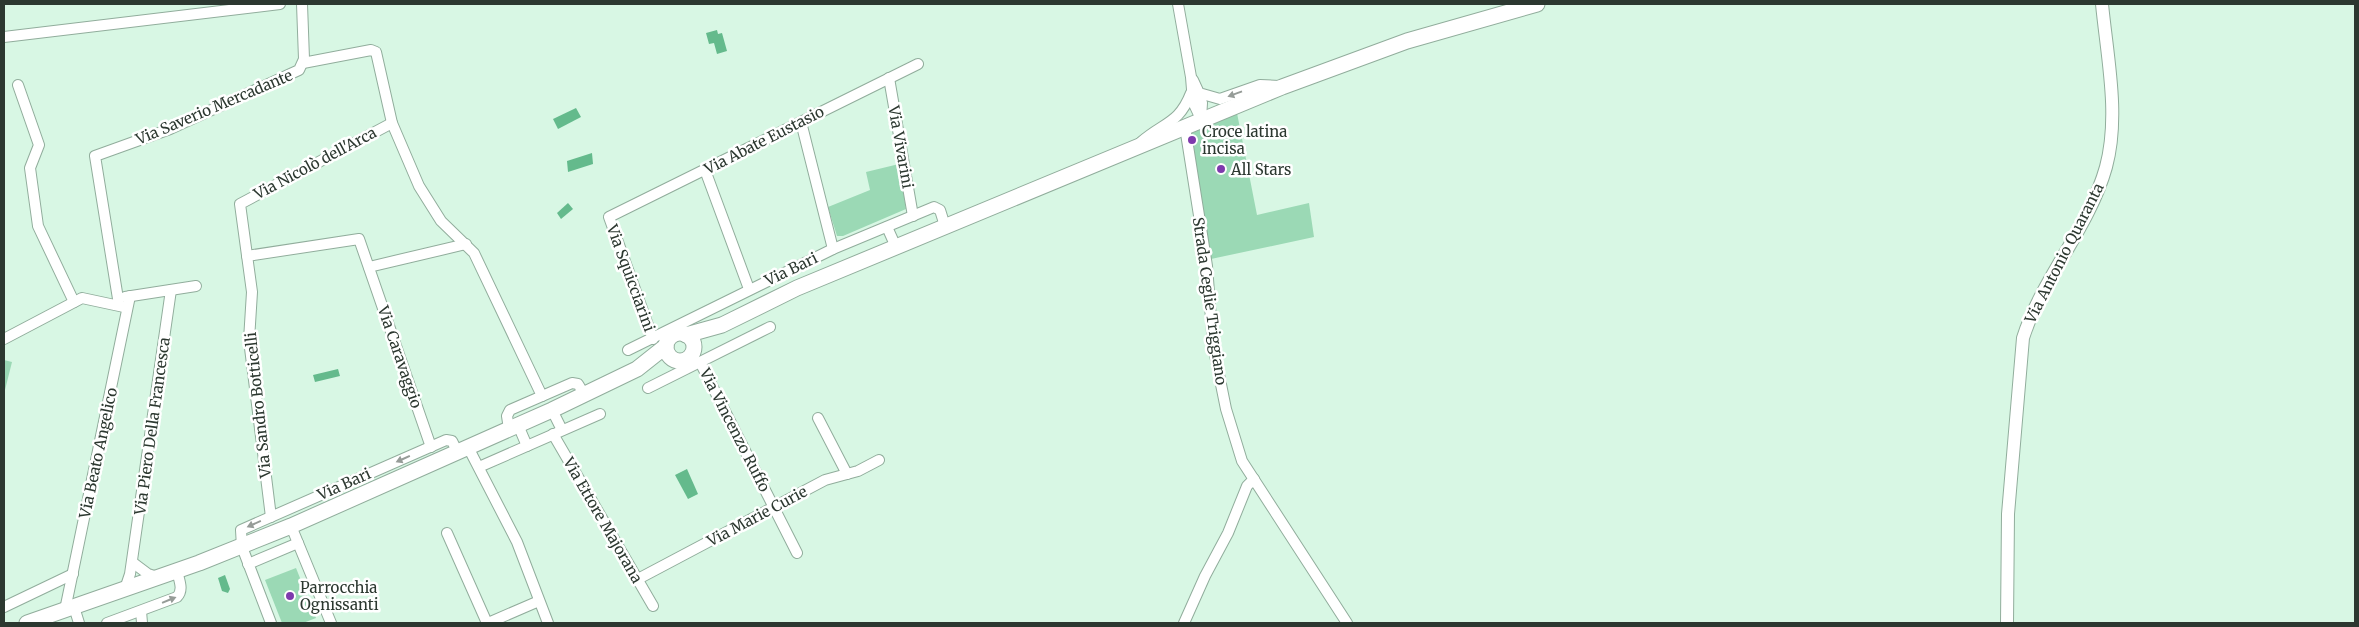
<svg xmlns="http://www.w3.org/2000/svg" width="2359" height="627" font-family="Merriweather,serif">
  <style>
    .green { fill: #9bd9b5 }
    .water { fill: #64ba8c }
    .lines { fill: none; stroke-linecap: round; stroke-linejoin: round }
    .minor-casing { stroke: #91ad9c; stroke-width: 12 }
    .tertiary-casing { stroke: #91ad9c; stroke-width: 14 }
    .secondary-casing { stroke: #91ad9c; stroke-width: 17 }
    .minor { stroke: #fff; stroke-width: 10 }
    .tertiary { stroke: #fff; stroke-width: 12 }
    .secondary { stroke: #fff; stroke-width: 15 }
    .oneway { fill: #969c98 }
    .poi-dot { fill: #7e3aad; stroke: #fff; stroke-width: 2 }
    .labels { text-anchor: middle; dominant-baseline: central; stroke-width: 5; stroke-linejoin: round; paint-order: stroke }
    .street-label { font-size: 15px; fill: #2c3830; stroke: #fff }
    .poi-label { font-size: 15px; fill: #2c3830; stroke: #fff; text-anchor: start }
  </style>
  <rect width="100%" height="100%" fill="#d8f7e4"/>
  <g class="green">
    <polygon points="1237,113 1257,215 1309,203 1314,237 1211,259 1188,135"/>
    <polygon points="899,164 906,209 843,236 837,236 828,207 870,190 866,172"/>
    <polygon points="4,360 12,362 4,394"/>
    <polygon points="296,568 316,618 303,623 282,623 265,580"/>
  </g>
  <g class="water">
    <polygon points="717,30 718,34 722,33 727,51 717,54 714,43 709,44 706,33"/>
    <polygon points="576,108 581,117 558,129 553,119"/>
    <polygon points="592,153 593,164 568,172 567,161"/>
    <polygon points="568,203 573,209 561,219 557,213"/>
    <polygon points="338,369 340,376 315,382 313,375"/>
    <polygon points="687,469 698,494 688,499 675,475"/>
    <polygon points="225,575 230,589 228,593 222,591 218,578"/>
  </g>
  <g class="lines">
    <defs>
      <g id="minor">
        <polyline points="1178,4 1191,77 1193,102 1201,119"/>
        <polyline points="4,37 280,4"/>
        <polyline points="303,63 371,50 376,52 392,123 419,186 441,221 474,253 542,396"/>
        <polyline points="889,78 913,216"/>
        <polyline points="1193,80 1199,93 1220,99 1260,85 1279,86"/>
        <polyline points="18,85 39,145 30,168 38,226 74,302"/>
        <polyline points="1199,93 1202,103 1201,119"/>
        <polyline points="801,122 833,249"/>
        <polyline points="1185,127 1207,266 1213,345 1226,409 1242,461 1347,623"/>
        <path d="M1141 142C1164 122 1179 124 1191 93"/>
        <polyline points="705,170 749,289"/>
        <polyline points="887,227 896,247"/>
        <polyline points="247,256 359,239 431,447"/>
        <polyline points="369,267 466,244"/>
        <polyline points="125,297 196,286"/>
        <polyline points="119,305 95,156 170,129 299,70 304,59 302,4"/>
        <polyline points="4,339 82,298 124,307"/>
        <polyline points="653,339 609,217 918,64"/>
        <polyline points="628,350 833,249 934,207 940,210 945,226"/>
        <polyline points="700,362 797,553"/>
        <polyline points="648,388 770,327"/>
        <polyline points="552,410 562,430"/>
        <polyline points="818,418 847,474"/>
        <polyline points="518,425 527,446"/>
        <polyline points="509,429 507,416 510,410 572,383 578,384 584,394"/>
        <polyline points="553,434 653,606"/>
        <polyline points="469,449 517,542 548,623"/>
        <polyline points="479,467 600,414"/>
        <polyline points="271,517 249,340 252,292 240,204 392,123"/>
        <polyline points="291,526 331,623"/>
        <polyline points="447,533 487,623"/>
        <polyline points="132,562 148,574 157,577"/>
        <polyline points="248,564 298,543"/>
        <polyline points="638,579 825,480 858,471 879,460"/>
        <polyline points="125,589 130,574 171,290"/>
        <polyline points="4,607 73,574"/>
        <polyline points="74,607 79,623"/>
        <polyline points="65,610 130,296"/>
        <polyline points="141,611 142,623"/>
        <path d="M107 623 177 597C184 590 179 580 177 571"/>
        <polyline points="271,623 242,547 241,530 446,440 452,441 458,453"/>
        <polyline points="488,623 539,601"/>
        <polyline points="1184,623 1205,576 1228,533 1247,486 1254,479"/>
      </g>
      <path id="tertiary" d="M2007 623 2008 514 2023 338C2042 278 2089 228 2106 167 2120 116 2107 56 2102 4"/>
      <g id="secondary">
        <circle cx="680" cy="347" r="14"/>
        <polyline points="686,335 722,325 797,288 1282,87 1407,41 1537,4"/>
        <polyline points="27,623 199,563 291,526 552,410 637,369 666,346"/>
      </g>
    </defs>
    <use href="#minor" class="minor-casing"/>
    <use href="#tertiary" class="tertiary-casing"/>
    <use href="#secondary" class="secondary-casing"/>
    <use href="#minor" class="minor"/>
    <use href="#tertiary" class="tertiary"/>
    <use href="#secondary" class="secondary"/>
  </g>
  <defs><path id="oneway-solid" d="M-6-.8H1V-3.2L6.5 0L1 3.2V.8H-6Z" transform="scale(1.25)"/></defs>
  <g class="oneway">
    <use href="#oneway-solid" transform="translate(1235 94) rotate(160)"/>
    <use href="#oneway-solid" transform="translate(403 459) rotate(156)"/>
    <use href="#oneway-solid" transform="translate(254 524) rotate(156)"/>
    <use href="#oneway-solid" transform="translate(169 600) rotate(-22)"/>
  </g>
  <g class="poi-dot">
    <circle cx="1192" cy="140" r="5"/>
    <circle cx="1221" cy="169" r="5"/>
    <circle cx="290" cy="596" r="5"/>
  </g>
  <g class="labels">
    <g class="street-label">
      <text transform="translate(214 107) rotate(-23)">Via Saverio Mercadante</text>
      <text transform="translate(764 140) rotate(-27)">Via Abate Eustasio</text>
      <text transform="translate(901 147) rotate(80)">Via Vivarini</text>
      <text transform="translate(315 163) rotate(-28)">Via Nicolò dell'Arca</text>
      <text transform="translate(2064 253) rotate(-63)">Via Antonio Quaranta</text>
      <text transform="translate(791 269) rotate(-26)">Via Bari</text>
      <text transform="translate(631 278) rotate(70)">Via Squicciarini</text>
      <text transform="translate(1210 301) rotate(82)">Strada Ceglie Triggiano</text>
      <text transform="translate(400 357) rotate(71)">Via Caravaggio</text>
      <text transform="translate(258 405) rotate(-96)">Via Sandro Botticelli</text>
      <text transform="translate(152 426) rotate(-82)">Via Piero Della Francesca</text>
      <text transform="translate(735 430) rotate(63)">Via Vincenzo Ruffo</text>
      <text transform="translate(98 453) rotate(-78)">Via Beato Angelico</text>
      <text transform="translate(344 484) rotate(-24)">Via Bari</text>
      <text transform="translate(757 516) rotate(-28)">Via Marie Curie</text>
      <text transform="translate(603 520) rotate(60)">Via Ettore Majorana</text>
    </g>
    <g class="poi-label">
      <text x="1202" y="131">Croce latina<tspan x="1202" dy="17">incisa</tspan></text>
      <text x="1231" y="169">All Stars</text>
      <text x="300" y="587">Parrocchia<tspan x="300" dy="17">Ognissanti</tspan></text>
    </g>
  </g>
  <rect width="2359" height="627" fill="none" stroke="#2c3830" stroke-width="10"/>
</svg>
